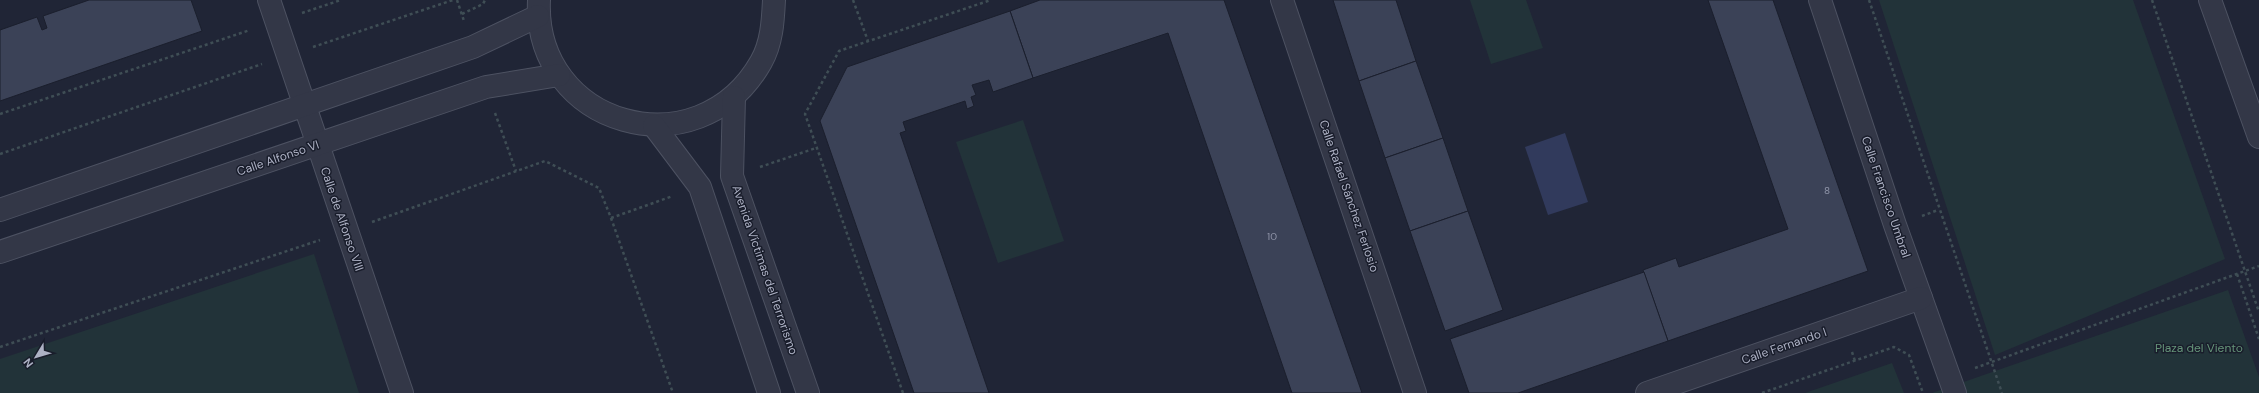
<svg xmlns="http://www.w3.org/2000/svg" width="2259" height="393" font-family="'DM Sans',sans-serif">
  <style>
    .green { fill: #223339 }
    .water { fill: #313a5c }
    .building { fill: #3b4257; stroke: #1b1f2d }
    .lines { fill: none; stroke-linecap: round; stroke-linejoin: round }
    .pedestrian-casing { stroke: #4d5262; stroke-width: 24 }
    .minor-casing { stroke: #4d5262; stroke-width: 24 }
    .tertiary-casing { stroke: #4d5262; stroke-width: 24 }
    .path { stroke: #3f4e55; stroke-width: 2.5; stroke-dasharray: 3 3; stroke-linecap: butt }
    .pedestrian { stroke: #333747; stroke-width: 22 }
    .minor { stroke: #333747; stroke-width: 22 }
    .tertiary { stroke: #333747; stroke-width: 22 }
    .labels { text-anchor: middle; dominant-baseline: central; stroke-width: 3; stroke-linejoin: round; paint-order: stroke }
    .number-label { font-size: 10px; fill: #9095a9 }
    .street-label { font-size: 12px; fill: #adb1c4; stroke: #191d2b }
    .park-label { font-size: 12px; fill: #659479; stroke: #191d2b }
  </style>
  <rect width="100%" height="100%" fill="#202536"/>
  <g class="green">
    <polygon points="1470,0 1526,0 1543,48 1491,64"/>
    <polygon points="1879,0 2133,0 2225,259 1995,355"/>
    <polygon points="1023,120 1064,241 998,263 956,142"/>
    <polygon points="314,254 359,393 0,393 0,359"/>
    <polygon points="2228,290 2259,377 2259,393 1932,393"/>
    <polygon points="1892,363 1904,393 1805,393"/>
  </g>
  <polygon class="water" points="1565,133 1588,202 1548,215 1525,147"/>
  <g class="building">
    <polygon points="89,0 191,0 202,31 0,101 0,30 37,17 42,30 47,28 43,16"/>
    <polygon points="1040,0 1224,0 1362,393 1292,393 1168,33 1033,78 1010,11"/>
    <polygon points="1333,0 1396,0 1416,61 1359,81"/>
    <polygon points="1708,0 1773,0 1868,271 1668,341 1643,270 1676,258 1679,267 1788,229"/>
    <polygon points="1010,11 1033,78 993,92 989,80 972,85 976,95 971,97 974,106 967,109 965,101 903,122 906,131 900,133 989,393 914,393 820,121 847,67"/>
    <polygon points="1416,61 1443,138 1385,158 1359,81"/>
    <polygon points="1443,138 1468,211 1410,231 1385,158"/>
    <polygon points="1468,211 1503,310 1445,331 1410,231"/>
    <polygon points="1644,272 1668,341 1518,393 1469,393 1450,339"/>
  </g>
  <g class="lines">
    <defs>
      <g id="pedestrian">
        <polyline points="269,0 402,393"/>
        <polyline points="1282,0 1415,393"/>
      </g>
      <g id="minor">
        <path d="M539 0C533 126 698 173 761 62 772 43 773 20 774 0"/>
        <polyline points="1820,0 1895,225 1955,393"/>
        <polyline points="734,97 732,176 808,393"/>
        <polyline points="654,126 700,187 769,393"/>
        <polyline points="0,210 473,47 538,16"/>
        <polyline points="0,252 486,87 559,75"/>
        <polyline points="1647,393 1921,298"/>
      </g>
      <polyline id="tertiary" points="2210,0 2259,137"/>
    </defs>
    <use href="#pedestrian" class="pedestrian-casing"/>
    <use href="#minor" class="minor-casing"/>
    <use href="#tertiary" class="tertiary-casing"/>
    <g class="path">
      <polyline points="457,0 464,21"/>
      <polyline points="853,0 868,41"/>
      <polyline points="1869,0 2002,393"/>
      <polyline points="2152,0 2259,312"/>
      <polyline points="302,13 341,0"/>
      <polyline points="462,14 483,4 485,0"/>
      <polyline points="313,47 453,0"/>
      <polyline points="495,113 516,171"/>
      <polyline points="0,114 250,30"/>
      <polyline points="0,154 262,64"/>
      <polyline points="760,167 816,148"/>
      <polyline points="1922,216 1938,210"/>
      <polyline points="611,218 673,196"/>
      <polyline points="372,222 545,161 599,188 611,218 673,393"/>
      <polyline points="2237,274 2259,339"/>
      <polyline points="0,347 320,240"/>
      <polyline points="1852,352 1855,361"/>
      <polyline points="1975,368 2259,266"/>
      <polyline points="903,393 805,114 839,51 991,0"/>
      <polyline points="1762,393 1894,347 1909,355 1923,393"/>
    </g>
    <use href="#pedestrian" class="pedestrian"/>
    <use href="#minor" class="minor"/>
    <use href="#tertiary" class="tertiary"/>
  </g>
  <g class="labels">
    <g class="number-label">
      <text x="1827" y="190">8</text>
      <text x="1272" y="236">10</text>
    </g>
    <g class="street-label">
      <text transform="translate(278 158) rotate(-19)">Calle Alfonso VI</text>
      <text transform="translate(1349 196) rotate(71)">Calle Rafael Sánchez Ferlosio</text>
      <text transform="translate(1886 197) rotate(71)">Calle Francisco Umbral</text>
      <text transform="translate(342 219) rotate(71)">Calle de Alfonso VIII</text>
      <text transform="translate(765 270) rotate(71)">Avenida Víctimas del Terrorismo</text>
      <text transform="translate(1784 346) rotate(-19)">Calle Fernando I</text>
    </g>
    <g class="park-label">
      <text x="2199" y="348">Plaza del Viento</text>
    </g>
  </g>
  <g transform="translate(36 357) rotate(232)" stroke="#191d2b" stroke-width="3" paint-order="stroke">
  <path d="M0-3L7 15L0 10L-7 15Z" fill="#adb1c4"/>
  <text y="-6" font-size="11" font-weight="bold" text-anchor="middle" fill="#adb1c4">N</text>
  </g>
</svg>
